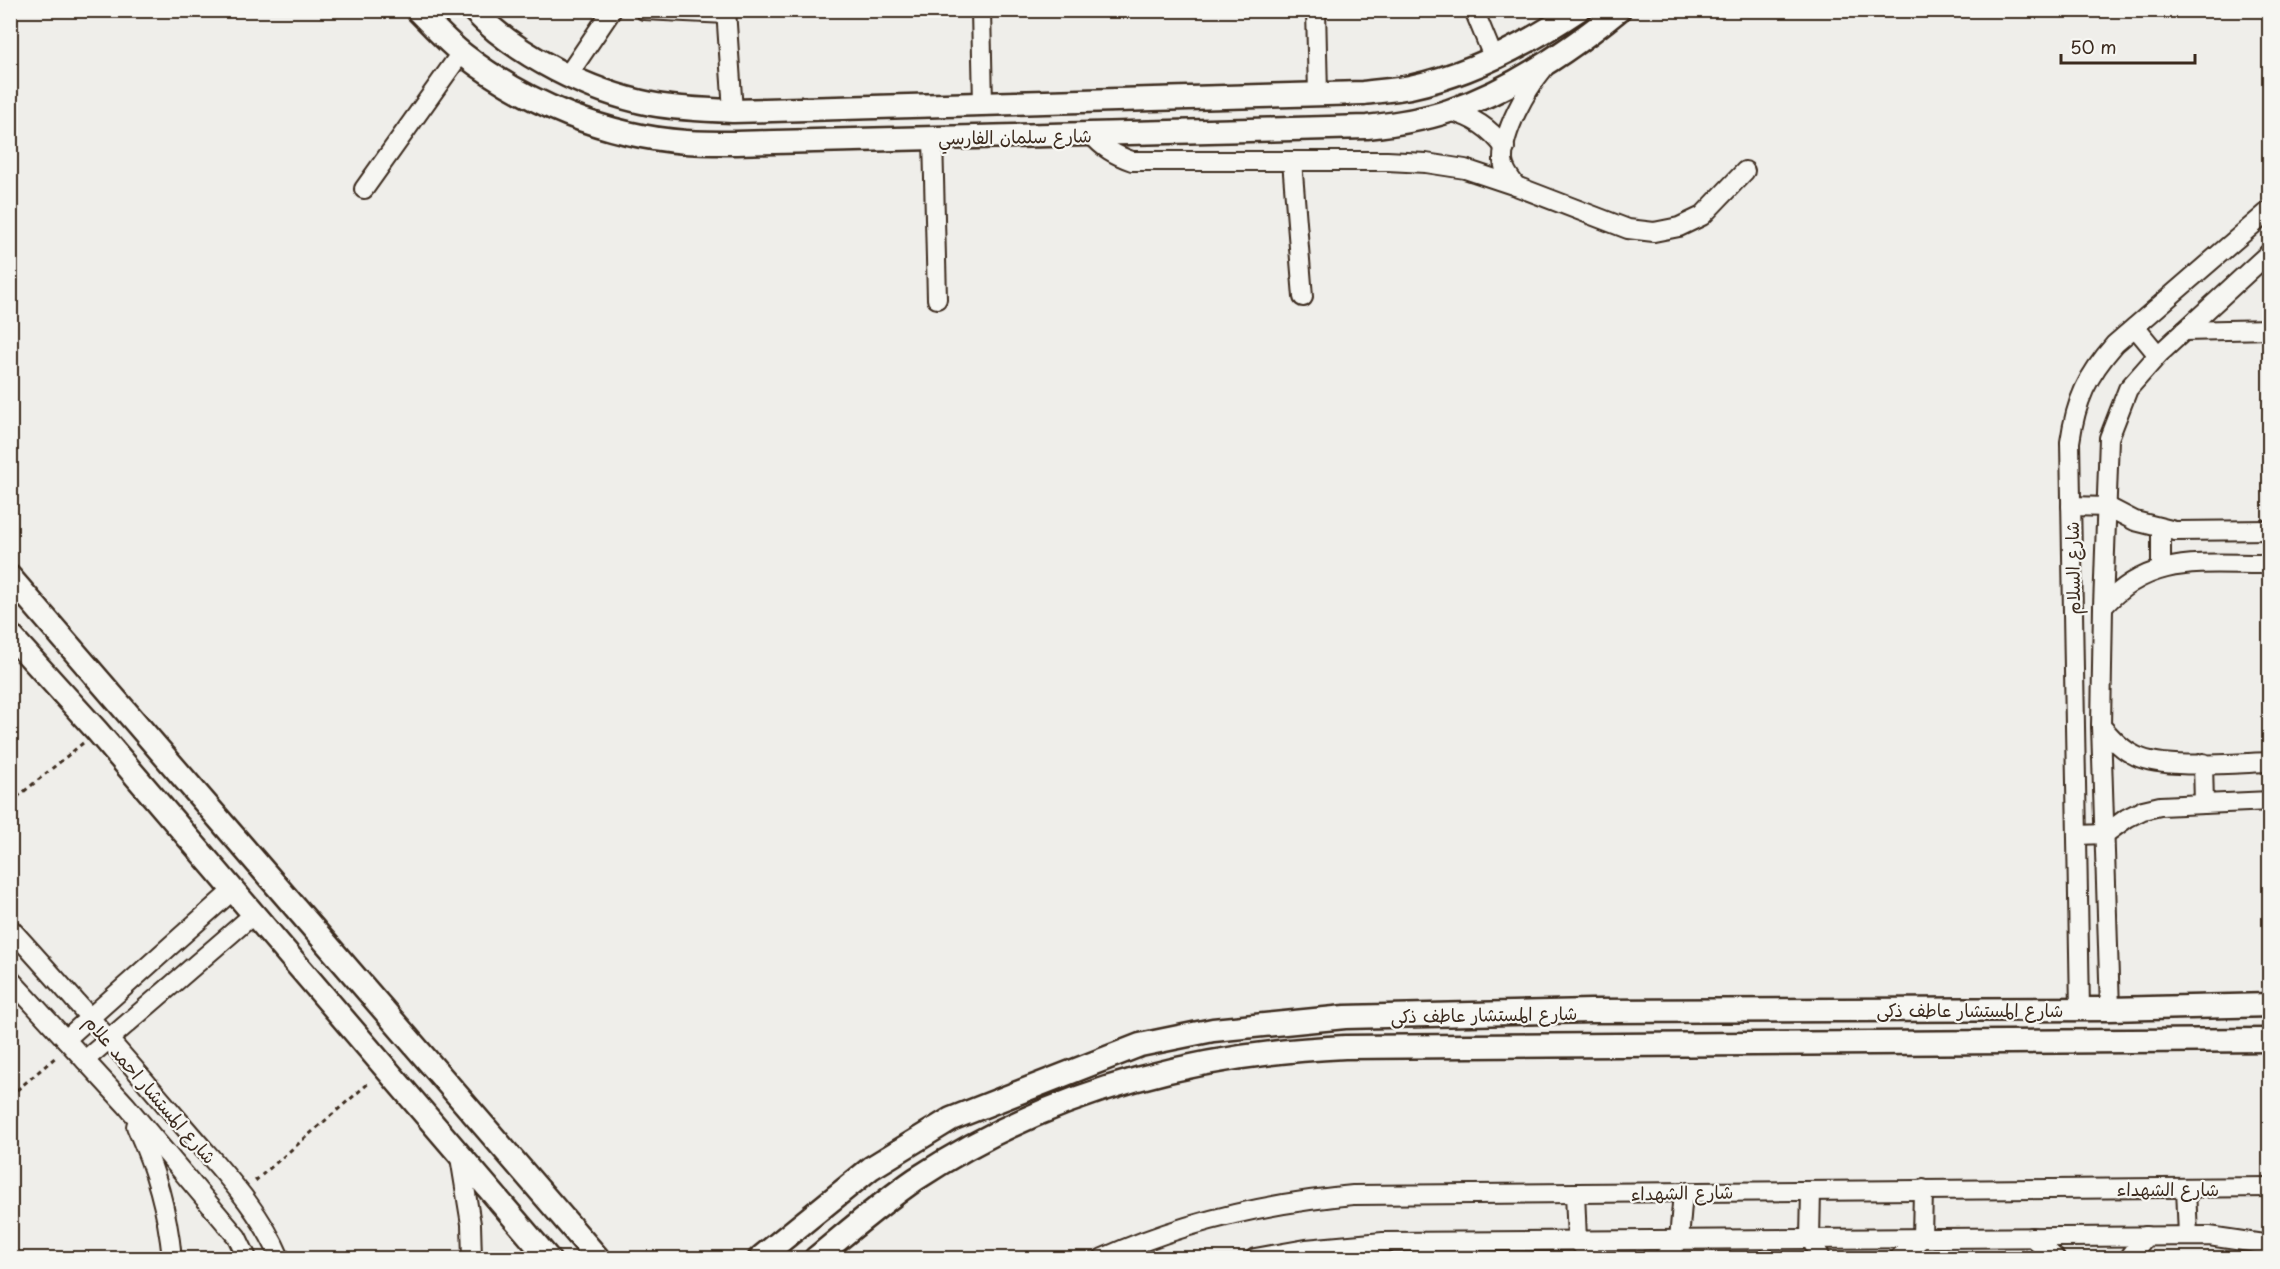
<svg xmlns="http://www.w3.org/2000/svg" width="2280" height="1269" font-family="'Playpen Sans','Playpen Sans Arabic',sans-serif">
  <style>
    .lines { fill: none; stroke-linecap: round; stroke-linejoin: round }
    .minor-casing { stroke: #3b2a1e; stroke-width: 22 }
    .tertiary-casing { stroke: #3b2a1e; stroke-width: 27 }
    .path { stroke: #3b2a1e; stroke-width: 3; stroke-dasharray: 4.5 4.5; stroke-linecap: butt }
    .minor { stroke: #f6f6f2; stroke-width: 18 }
    .tertiary { stroke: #f6f6f2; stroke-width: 22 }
    .labels { text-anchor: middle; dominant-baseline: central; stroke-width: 4.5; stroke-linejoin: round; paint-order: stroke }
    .street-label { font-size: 18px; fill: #3b2a1e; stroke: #f6f6f2 }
  </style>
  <rect width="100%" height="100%" fill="#efeeea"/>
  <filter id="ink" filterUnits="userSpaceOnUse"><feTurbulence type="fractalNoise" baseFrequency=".0167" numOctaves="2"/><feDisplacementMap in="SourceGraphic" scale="12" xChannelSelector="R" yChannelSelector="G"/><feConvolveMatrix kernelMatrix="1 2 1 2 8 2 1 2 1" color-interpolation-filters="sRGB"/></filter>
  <g filter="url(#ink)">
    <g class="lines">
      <defs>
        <g id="minor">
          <polyline points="644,10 727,14"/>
          <polyline points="726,10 733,111"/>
          <polyline points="981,10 983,104"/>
          <polyline points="1316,10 1318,94"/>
          <polyline points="1474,10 1494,59"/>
          <path d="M1544 68C1526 90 1502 132 1503 161 1504 171 1510 178 1516 186L1628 229 1654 232 1679 227 1702 216 1745 171"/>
          <polyline points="568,75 612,10"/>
          <path d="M1449 111C1473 117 1490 128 1505 148"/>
          <path d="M1091 134C1103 148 1115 155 1132 161H1387L1426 163 1465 169 1516 186"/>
          <polyline points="933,138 937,299"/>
          <polyline points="1292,161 1303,297"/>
          <polyline points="364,189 461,53"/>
          <polyline points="2135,327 2158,355"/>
          <polyline points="2184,331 2270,329"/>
          <polyline points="2071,506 2108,507 2135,521 2175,531 2270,530"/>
          <polyline points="2161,568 2161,528"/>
          <path d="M2103 607C2151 553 2204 565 2270 564"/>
          <path d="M2101 726C2112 738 2122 750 2136 756 2164 770 2236 763 2270 762"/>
          <polyline points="2203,763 2204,804"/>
          <polyline points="2077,835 2105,834 2127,818 2143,810 2160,806 2270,801"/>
          <path d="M10 928C70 994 128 1061 186 1129 220 1169 260 1209 280 1258"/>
          <polyline points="10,979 126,1105 237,1237 247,1258"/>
          <path d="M2080 1009 2070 442C2076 400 2087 376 2115 344L2270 210"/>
          <polyline points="2110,1009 2101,726 2103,607 2109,438 2128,389 2158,355 2270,252"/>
          <polyline points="66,1039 233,890"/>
          <polyline points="85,1060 254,914"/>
          <path d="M136 1126C156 1171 167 1209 172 1258"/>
          <polyline points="460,1157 471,1224 472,1258"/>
          <polyline points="2186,1188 2188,1236"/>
          <polyline points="1811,1191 1810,1238 1821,1258"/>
          <polyline points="1575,1193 1577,1240 1593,1258"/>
          <polyline points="2032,1237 2055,1258"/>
          <path d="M1103 1258C1183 1222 1266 1203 1353 1195L2270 1187"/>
          <polyline points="1255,1258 1306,1249 1383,1242 2209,1236 2270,1245"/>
          <polyline points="1664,1258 1679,1240 1683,1192"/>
          <polyline points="1899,1258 1922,1238 1923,1189"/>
          <polyline points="2129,1258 2146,1236"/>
        </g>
        <g id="tertiary">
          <path d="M417 10C432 25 447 42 464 55 527 104 606 136 686 142 703 143 720 143 736 143L1367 127C1395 124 1422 120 1449 111 1511 90 1569 51 1619 10"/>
          <path d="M473 10C517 56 590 92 651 104 678 109 706 110 733 111L1363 93C1379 91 1395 90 1410 87 1471 74 1526 45 1578 10"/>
          <polyline points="10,577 598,1258"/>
          <polyline points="10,635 97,731 548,1258"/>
          <polyline points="760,1258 871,1168 951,1119 1140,1045 1213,1030 1345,1017 1591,1011 2110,1009 2270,1005"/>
          <path d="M816 1258C849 1231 881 1203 916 1179 1046 1093 1190 1054 1345 1047L2270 1040"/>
        </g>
      </defs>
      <use href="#minor" class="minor-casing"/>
      <use href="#tertiary" class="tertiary-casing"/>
      <g class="path">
        <polyline points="10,803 83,743"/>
        <polyline points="10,1096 57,1056"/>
        <polyline points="255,1181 370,1082"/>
      </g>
      <use href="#minor" class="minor"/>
      <use href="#tertiary" class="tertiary"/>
    </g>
  </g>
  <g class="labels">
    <g class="street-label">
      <text transform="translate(1015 136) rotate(-1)">شارع سلمان الفارسي</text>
      <text transform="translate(2072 568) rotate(-91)">شارع السلام</text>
      <text x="1970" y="1009">شارع المستشار عاطف ذكى</text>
      <text transform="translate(1484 1014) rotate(-1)">شارع المستشار عاطف ذكى</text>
      <text transform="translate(151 1089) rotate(49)">شارع المستشار احمد علام</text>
      <text x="2168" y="1188">شارع الشهداء</text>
      <text transform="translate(1682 1192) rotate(-1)">شارع الشهداء</text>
    </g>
  </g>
  <rect width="2280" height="1269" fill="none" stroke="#f6f6f2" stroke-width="36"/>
  <rect x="18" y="18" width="2244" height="1233" fill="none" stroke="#3b2a1e" stroke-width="2" filter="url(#ink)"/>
  <path d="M2061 54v9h134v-9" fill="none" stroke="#3b2a1e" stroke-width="3"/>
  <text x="2070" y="54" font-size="18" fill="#3b2a1e" stroke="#f6f6f2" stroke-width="4.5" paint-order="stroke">50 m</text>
</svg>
